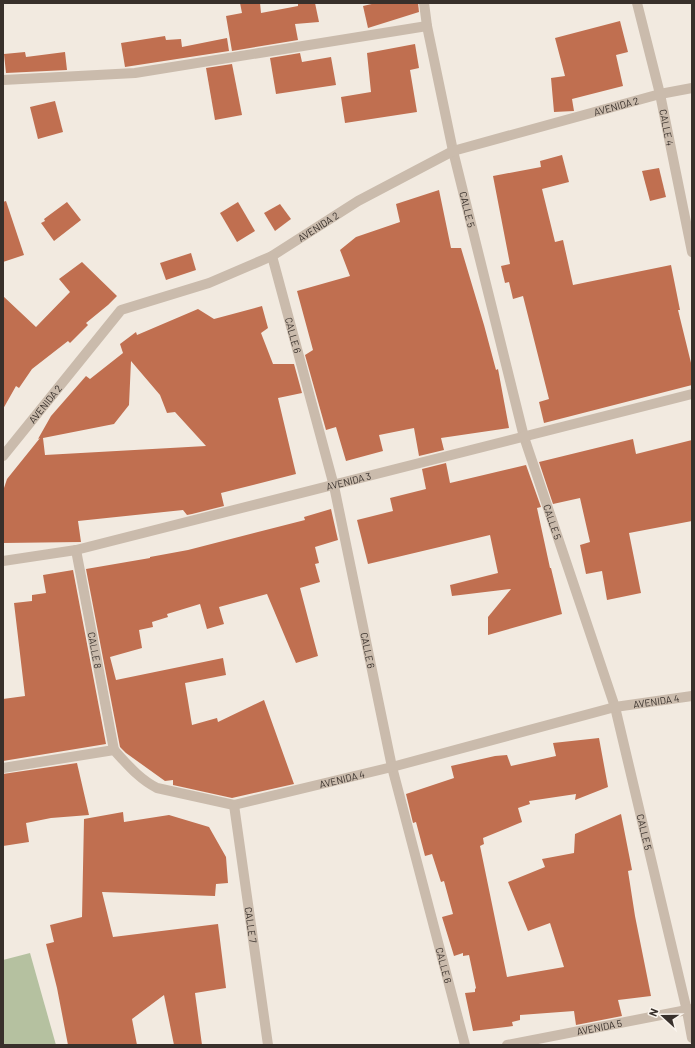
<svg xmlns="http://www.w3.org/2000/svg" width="695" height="1048" font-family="Barlow,sans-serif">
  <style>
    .green { fill: #b5c1a0 }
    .building { fill: #c06f50; fill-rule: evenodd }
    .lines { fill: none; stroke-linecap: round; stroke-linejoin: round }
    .minor { stroke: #cabbac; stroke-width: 10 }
    .labels { text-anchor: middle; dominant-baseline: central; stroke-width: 3; stroke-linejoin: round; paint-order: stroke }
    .street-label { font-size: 10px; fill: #38302b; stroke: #faf4ed }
  </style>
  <rect width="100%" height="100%" fill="#f2eae0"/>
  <polygon class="green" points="30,953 56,1045 3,1045 3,960"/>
  <g class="building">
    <polygon points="240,3 260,3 261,13 298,6 298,3 315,3 319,22 295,24 298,40 232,51 226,16 242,13"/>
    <polygon points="376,3 418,3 419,12 368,28 363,6"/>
    <polygon points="620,21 628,52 616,55 623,86 572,99 574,111 554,112 551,78 565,76 555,38"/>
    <polygon points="165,36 166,40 181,39 182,47 227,38 229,51 125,67 121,43"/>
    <polygon points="415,44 419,68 410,70 417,112 345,123 341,97 371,92 367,53"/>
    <polygon points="25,52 26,57 65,52 67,70 6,73 4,54"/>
    <polygon points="300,53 302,62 331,57 336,85 276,94 270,58"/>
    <polygon points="232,64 242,115 215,120 206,68"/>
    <polygon points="55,101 63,132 38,139 30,107"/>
    <polygon points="562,155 569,182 542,189 555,242 563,240 573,285 671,265 680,310 678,310 692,367 692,385 544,423 539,402 549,399 523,296 513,299 509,282 505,283 501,266 510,264 493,176 541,167 540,161"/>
    <polygon points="659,168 666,197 650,201 642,171"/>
    <polygon points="439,190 451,248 461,248 484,325 496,370 498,369 509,428 441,438 444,450 419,456 414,428 379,435 383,451 346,461 336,427 326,430 305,355 313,350 297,291 350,276 340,250 356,237 400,222 396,204"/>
    <polygon points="6,201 24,255 3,262 3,202"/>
    <polygon points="67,202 81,220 54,241 41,223 45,221 44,219"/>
    <polygon points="238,202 255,231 237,242 220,213"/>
    <polygon points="280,204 291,219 275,231 264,213"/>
    <polygon points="191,253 196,270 166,280 160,263"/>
    <polygon points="82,262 117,296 108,305 86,323 88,325 70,343 68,341 32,369 19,388 16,386 3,409 3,296 36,327 70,292 59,279"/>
    <path d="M262 306 268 328 261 333 273 364H294L302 393 278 398 296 474 221 493 224 506 192 514 187 515 183 510 78 521 81 542 3 543V491L7 479 40 438 38 439 51 416 86 376 90 379 123 353 120 344 136 332 137 335 198 309 214 319ZM131 361 160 395 167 413 175 412 206 446 45 455 43 438 114 424 129 405Z"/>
    <polygon points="633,439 636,454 692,440 692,521 629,533 641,593 607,600 602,571 586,574 580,545 590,542 580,498 553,504 539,462"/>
    <polygon points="446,463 450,483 526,465 541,507 537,508 550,568 551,568 562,614 488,635 488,617 511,589 452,596 450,585 498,573 490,535 368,564 357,520 393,511 390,498 426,489 422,469"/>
    <polygon points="331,509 338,540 315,547 319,563 315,564 320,582 300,588 318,656 296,663 267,594 219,607 224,624 207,629 200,604 167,614 168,617 152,622 153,627 139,630 142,648 110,657 116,680 223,658 226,675 185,683 192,725 217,718 218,722 264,700 294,784 232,798 173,785 173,780 165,781 126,753 120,747 86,569 150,558 150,557 188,550 305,520 304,517"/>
    <polygon points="73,570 106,744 3,761 3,699 25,696 14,603 32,601 32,595 46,593 43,575"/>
    <polygon points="599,738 608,787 575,800 576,794 529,801 530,804 518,808 522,822 483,838 484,844 480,846 507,977 564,967 550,923 528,931 508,882 545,867 542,859 574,853 575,834 621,814 632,870 628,871 635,916 651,996 618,1000 622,1016 576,1025 574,1011 520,1015 520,1020 512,1022 513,1026 473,1031 465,993 475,992 475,989 476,988 469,955 463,956 463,953 454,956 442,917 453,914 444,881 441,882 432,854 425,856 416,822 413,823 406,794 454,778 451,766 495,756 507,755 511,766 556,756 553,743"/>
    <polygon points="77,763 89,815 51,818 26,823 29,842 3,846 3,774"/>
    <polygon points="123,812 124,822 169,815 209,827 226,857 228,883 216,884 215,896 102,892 113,937 218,924 226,988 195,993 202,1045 174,1045 164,995 132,1019 137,1045 68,1045 57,988 46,944 54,942 50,925 82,917 84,819"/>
  </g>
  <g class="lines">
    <g class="minor">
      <path id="s1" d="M424 3 427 26 453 151 524 437 615 707 687 1011 692 1038"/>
      <path id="s2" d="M637 3 660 94 692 252"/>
      <polyline points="3,80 135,73 427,26"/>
      <path id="s3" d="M272 256 334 486 392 767 465 1045"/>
      <path id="s4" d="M3 456 121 310 209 283 272 256 358 201 453 151 660 94 692 88"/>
      <path id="s5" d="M76 550 114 750"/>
      <path id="s6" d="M3 561 76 550 692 394"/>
      <path id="s7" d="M3 768 114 750C127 764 139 779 157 788L234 805 392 767 615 707 692 696"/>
      <path id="s8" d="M234 805 268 1045"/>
      <path id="s9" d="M507 1045 692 1009"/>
    </g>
  </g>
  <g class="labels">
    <g class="street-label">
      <text stroke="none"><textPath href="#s4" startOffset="727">AVENIDA 2</textPath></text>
      <text stroke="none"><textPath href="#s2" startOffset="128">CALLE 4</textPath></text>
      <text stroke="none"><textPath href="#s1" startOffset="211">CALLE 5</textPath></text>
      <text stroke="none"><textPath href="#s4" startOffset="403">AVENIDA 2</textPath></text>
      <text stroke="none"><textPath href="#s3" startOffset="82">CALLE 6</textPath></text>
      <text stroke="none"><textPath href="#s4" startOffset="67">AVENIDA 2</textPath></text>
      <text stroke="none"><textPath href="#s6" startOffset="355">AVENIDA 3</textPath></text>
      <text stroke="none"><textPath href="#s1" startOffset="535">CALLE 5</textPath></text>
      <text stroke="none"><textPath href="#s5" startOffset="102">CALLE 8</textPath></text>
      <text stroke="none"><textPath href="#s3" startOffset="406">CALLE 6</textPath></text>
      <text stroke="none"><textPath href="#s7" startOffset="684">AVENIDA 4</textPath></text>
      <text stroke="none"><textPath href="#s7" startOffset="360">AVENIDA 4</textPath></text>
      <text stroke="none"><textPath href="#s1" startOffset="859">CALLE 5</textPath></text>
      <text stroke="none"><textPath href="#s8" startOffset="121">CALLE 7</textPath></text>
      <text stroke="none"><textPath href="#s3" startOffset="730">CALLE 6</textPath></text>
      <text stroke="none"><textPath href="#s9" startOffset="94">AVENIDA 5</textPath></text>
    </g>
  </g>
  <rect width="695" height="1048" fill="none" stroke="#38302b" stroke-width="8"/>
  <g transform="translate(663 1016) rotate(291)" stroke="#faf4ed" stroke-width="3" paint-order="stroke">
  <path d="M0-3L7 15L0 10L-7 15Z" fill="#38302b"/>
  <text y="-6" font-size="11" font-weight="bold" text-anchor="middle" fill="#38302b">N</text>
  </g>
</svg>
